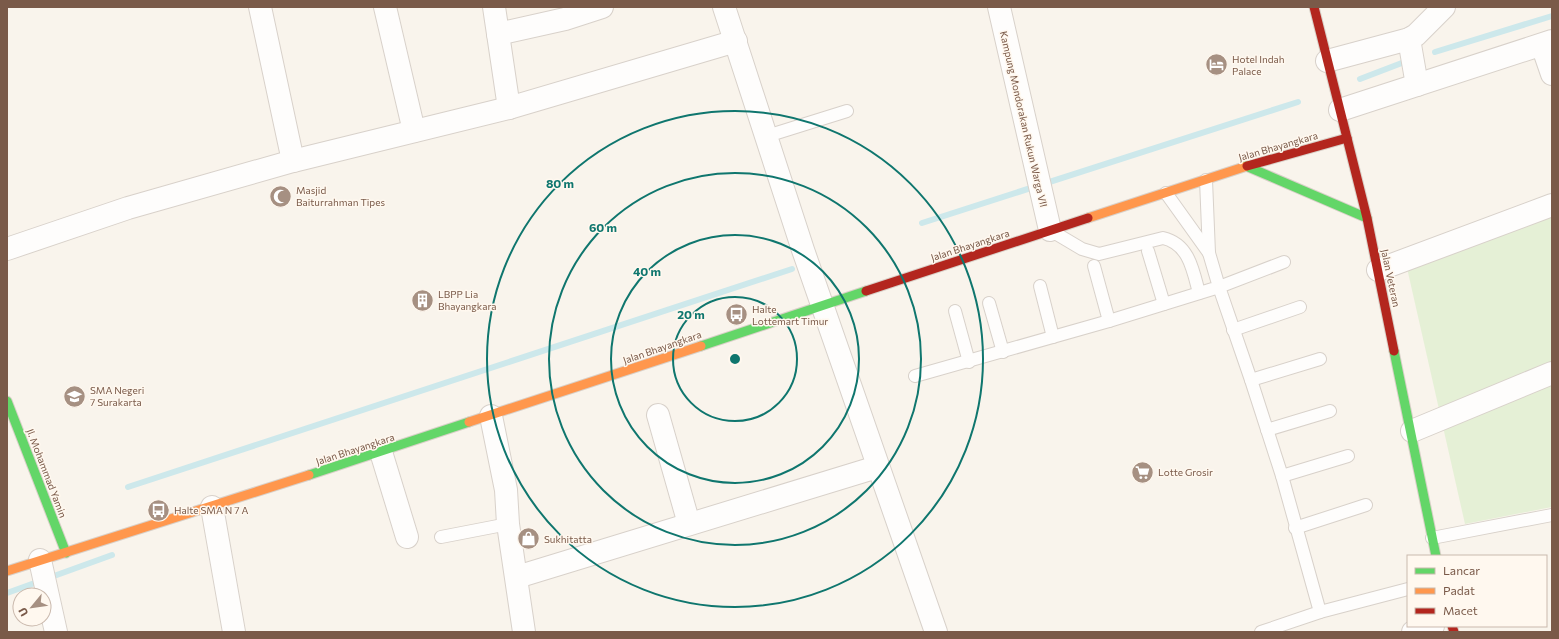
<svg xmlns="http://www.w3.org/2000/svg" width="1559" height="639" font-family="Commissioner,sans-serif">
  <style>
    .green { fill: #e5f0d6 }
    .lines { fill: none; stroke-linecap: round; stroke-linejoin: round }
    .stream { stroke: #cde8eb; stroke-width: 6 }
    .lane-casing { stroke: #d8d1ca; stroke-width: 14 }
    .street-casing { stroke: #d8d1ca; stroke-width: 24 }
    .fast-casing { stroke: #d9d0c8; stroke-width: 11 }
    .slow-casing { stroke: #d9d0c8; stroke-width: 11 }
    .jam-casing { stroke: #d9d0c8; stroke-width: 11 }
    .lane { stroke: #fefdfc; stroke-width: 12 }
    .street { stroke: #fefdfc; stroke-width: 22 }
    .fast { stroke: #63d668; stroke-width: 9 }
    .slow { stroke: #ff974d; stroke-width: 9 }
    .jam { stroke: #b3261e; stroke-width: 9 }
    .ring { fill: none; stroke: #0f766e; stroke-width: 2 }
    .labels { text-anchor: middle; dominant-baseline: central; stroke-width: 3; stroke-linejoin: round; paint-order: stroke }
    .poi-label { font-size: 10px; fill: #7a5a49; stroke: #fff8ef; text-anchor: start }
    .street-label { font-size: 10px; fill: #7a5a49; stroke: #fff8ef }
    .centre { fill: #0f766e; stroke: #fff8ef; stroke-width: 2 }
    .ring-label { font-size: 12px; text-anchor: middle; font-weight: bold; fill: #0f766e; stroke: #fff8ef; stroke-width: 3; stroke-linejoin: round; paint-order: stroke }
  </style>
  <rect width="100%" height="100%" fill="#f9f4ec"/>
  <polygon class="green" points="1552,217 1552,507 1465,524 1407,268"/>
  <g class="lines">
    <g class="stream">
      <polyline points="1435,52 1552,16"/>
      <polyline points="1360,79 1407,61"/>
      <polyline points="922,223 1298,102"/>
      <polyline points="128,487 792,269"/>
      <polyline points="7,593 112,555"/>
    </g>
    <defs>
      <g id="lane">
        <polyline points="767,136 847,111"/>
        <polyline points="1166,193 1209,253"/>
        <path d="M1050 230 1082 249 1099 254 1163 238C1189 244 1193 270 1199 293"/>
        <polyline points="1148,251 1164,304"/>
        <polyline points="1094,266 1109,321"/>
        <polyline points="1040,286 1053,337"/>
        <polyline points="989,303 1003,352"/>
        <polyline points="955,311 969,362"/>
        <polyline points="1233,330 1300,307"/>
        <polyline points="915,376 1109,321 1219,287 1209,253 1206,180"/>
        <polyline points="1251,380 1320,359"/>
        <polyline points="1267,430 1330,411"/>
        <polyline points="1282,476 1348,456"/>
        <polyline points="1295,528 1366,505"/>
        <polyline points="441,537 508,524"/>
        <polyline points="1432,538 1552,515"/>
        <polyline points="1320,612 1408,589"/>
        <polyline points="1261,632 1320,612 1282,476 1251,380 1219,287 1284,262"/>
      </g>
      <g id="street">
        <polyline points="260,7 293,161"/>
        <polyline points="385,7 414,131"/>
        <polyline points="494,7 509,108"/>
        <polyline points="724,7 803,250 936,632"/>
        <polyline points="999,7 1050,230"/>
        <polyline points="498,34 565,19 602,7"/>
        <polyline points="1409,39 1417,85"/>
        <polyline points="1542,45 1552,74"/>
        <polyline points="1327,61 1409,39 1416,35 1444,7"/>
        <polyline points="1340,110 1552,41"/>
        <polyline points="7,249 128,208 293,161 509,108 736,41"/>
        <polyline points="1378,270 1552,205"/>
        <polyline points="658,415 689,524"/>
        <polyline points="491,416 506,490 508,524 524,632"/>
        <polyline points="1412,431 1552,373"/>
        <polyline points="381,452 407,537"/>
        <polyline points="212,507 234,632"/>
        <polyline points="40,560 56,632"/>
        <polyline points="517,577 877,467"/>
        <polyline points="1413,632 1433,626"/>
      </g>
      <g id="fast">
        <polyline points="1246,166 1367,218"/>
        <polyline points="701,346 866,291"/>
        <polyline points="1394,351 1436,556"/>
        <polyline points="7,401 66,553"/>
        <polyline points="309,475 469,422"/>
      </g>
      <g id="slow">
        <polyline points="1088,218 1247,166"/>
        <polyline points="469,422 701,346"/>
        <polyline points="7,571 309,475"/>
      </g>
      <g id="jam">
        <polyline points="1347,138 1367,218 1394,351"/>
        <polyline points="1247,166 1347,138 1314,7"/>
        <polyline points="866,291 1088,218"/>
        <polyline points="1452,626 1454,632"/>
      </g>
    </defs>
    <use href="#lane" class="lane-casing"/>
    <use href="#street" class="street-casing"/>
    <use href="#fast" class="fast-casing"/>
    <use href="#slow" class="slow-casing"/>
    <use href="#jam" class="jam-casing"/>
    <use href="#lane" class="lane"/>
    <use href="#street" class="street"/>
    <use href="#fast" class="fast"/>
    <use href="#slow" class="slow"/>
    <use href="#jam" class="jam"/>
  </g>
  <g class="ring">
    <circle cx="735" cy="359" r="62"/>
    <circle cx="735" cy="359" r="124"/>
    <circle cx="735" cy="359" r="186"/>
    <circle cx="735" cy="359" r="248"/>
  </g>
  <defs>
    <symbol id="hotel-disc" viewBox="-11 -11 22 22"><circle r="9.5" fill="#a69082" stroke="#fff8ef"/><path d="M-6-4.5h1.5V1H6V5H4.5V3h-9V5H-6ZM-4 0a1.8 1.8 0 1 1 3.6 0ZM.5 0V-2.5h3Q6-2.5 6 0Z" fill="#fff"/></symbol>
    <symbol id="mosque-disc" viewBox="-11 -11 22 22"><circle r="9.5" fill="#a69082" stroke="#fff8ef"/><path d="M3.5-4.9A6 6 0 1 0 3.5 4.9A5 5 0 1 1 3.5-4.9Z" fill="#fff"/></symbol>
    <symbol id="building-disc" viewBox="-11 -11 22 22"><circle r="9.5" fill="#a69082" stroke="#fff8ef"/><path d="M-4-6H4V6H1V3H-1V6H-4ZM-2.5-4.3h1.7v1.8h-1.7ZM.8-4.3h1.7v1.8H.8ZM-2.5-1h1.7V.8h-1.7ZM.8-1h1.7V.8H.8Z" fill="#fff"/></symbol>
    <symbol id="bus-disc" viewBox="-11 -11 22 22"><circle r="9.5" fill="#a69082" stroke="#fff8ef"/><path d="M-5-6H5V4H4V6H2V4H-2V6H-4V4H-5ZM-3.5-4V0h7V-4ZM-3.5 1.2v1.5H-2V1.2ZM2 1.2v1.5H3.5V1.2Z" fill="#fff"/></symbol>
    <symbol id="school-disc" viewBox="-11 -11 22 22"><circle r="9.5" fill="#a69082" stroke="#fff8ef"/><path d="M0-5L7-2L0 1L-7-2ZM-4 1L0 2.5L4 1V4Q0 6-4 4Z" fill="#fff"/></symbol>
    <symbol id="supermarket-disc" viewBox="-11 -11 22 22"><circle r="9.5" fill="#a69082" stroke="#fff8ef"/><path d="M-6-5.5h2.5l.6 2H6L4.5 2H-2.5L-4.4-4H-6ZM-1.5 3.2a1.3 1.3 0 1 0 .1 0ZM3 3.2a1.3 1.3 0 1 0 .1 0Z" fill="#fff"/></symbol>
    <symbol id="shop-disc" viewBox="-11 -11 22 22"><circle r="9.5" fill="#a69082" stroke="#fff8ef"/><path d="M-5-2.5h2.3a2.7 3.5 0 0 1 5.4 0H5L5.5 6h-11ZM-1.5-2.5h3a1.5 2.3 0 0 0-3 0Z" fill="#fff"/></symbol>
  </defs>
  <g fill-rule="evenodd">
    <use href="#hotel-disc" x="1204" y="52" width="25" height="25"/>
    <use href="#mosque-disc" x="268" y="184" width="25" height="25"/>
    <use href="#building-disc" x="410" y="288" width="25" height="25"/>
    <use href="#bus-disc" x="724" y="302" width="25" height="25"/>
    <use href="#school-disc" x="62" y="384" width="25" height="25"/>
    <use href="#supermarket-disc" x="1130" y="460" width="25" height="25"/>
    <use href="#bus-disc" x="146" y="498" width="25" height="25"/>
    <use href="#shop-disc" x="516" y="526" width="25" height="25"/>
  </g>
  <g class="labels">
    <g class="poi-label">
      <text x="1232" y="59">Hotel Indah<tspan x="1232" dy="12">Palace</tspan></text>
      <text x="296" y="190">Masjid<tspan x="296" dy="12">Baiturrahman Tipes</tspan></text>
      <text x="438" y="294">LBPP Lia<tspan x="438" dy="12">Bhayangkara</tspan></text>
      <text x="752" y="309">Halte<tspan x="752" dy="12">Lottemart Timur</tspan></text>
      <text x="90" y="390">SMA Negeri<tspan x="90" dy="12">7 Surakarta</tspan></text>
      <text x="1158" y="472">Lotte Grosir</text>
      <text x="174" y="510">Halte SMA N 7 A</text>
      <text x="544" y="539">Sukhitatta</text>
    </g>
    <g class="street-label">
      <text transform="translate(1024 119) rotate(77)">Kampung Mondorakan Rukun Warga VII</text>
      <text transform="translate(1278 146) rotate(-16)">Jalan Bhayangkara</text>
      <text transform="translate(970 245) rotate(-18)">Jalan Bhayangkara</text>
      <text transform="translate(1391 278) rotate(78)">Jalan Veteran</text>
      <text transform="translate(662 347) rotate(-19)">Jalan Bhayangkara</text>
      <text transform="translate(355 449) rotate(-18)">Jalan Bhayangkara</text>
      <text transform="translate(47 473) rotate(69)">Jl. Mohammad Yamin</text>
    </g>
  </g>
  <circle cx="735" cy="359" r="6" class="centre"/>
  <g class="ring-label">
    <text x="560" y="188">80 m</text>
    <text x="603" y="232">60 m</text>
    <text x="647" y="276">40 m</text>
    <text x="691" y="319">20 m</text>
  </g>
  <rect width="1559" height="639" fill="none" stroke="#7a5a49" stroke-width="16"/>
  <rect x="1407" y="555" width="140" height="72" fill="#fff8ef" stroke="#cab9ad"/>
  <rect x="1415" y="568" width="20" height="6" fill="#63d668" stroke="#cab9ad"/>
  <text x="1443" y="575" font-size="12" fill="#7a5a49">Lancar</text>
  <rect x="1415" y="588" width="20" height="6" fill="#ff974d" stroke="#cab9ad"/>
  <text x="1443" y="595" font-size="12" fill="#7a5a49">Padat</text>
  <rect x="1415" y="608" width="20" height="6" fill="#b3261e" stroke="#cab9ad"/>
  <text x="1443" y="615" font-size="12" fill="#7a5a49">Macet</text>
  <g transform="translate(32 607) rotate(241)"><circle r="19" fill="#fff8ef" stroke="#cab9ad"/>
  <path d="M0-3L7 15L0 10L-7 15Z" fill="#a69082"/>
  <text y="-6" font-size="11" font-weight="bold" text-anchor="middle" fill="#7a5a49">U</text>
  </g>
</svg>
